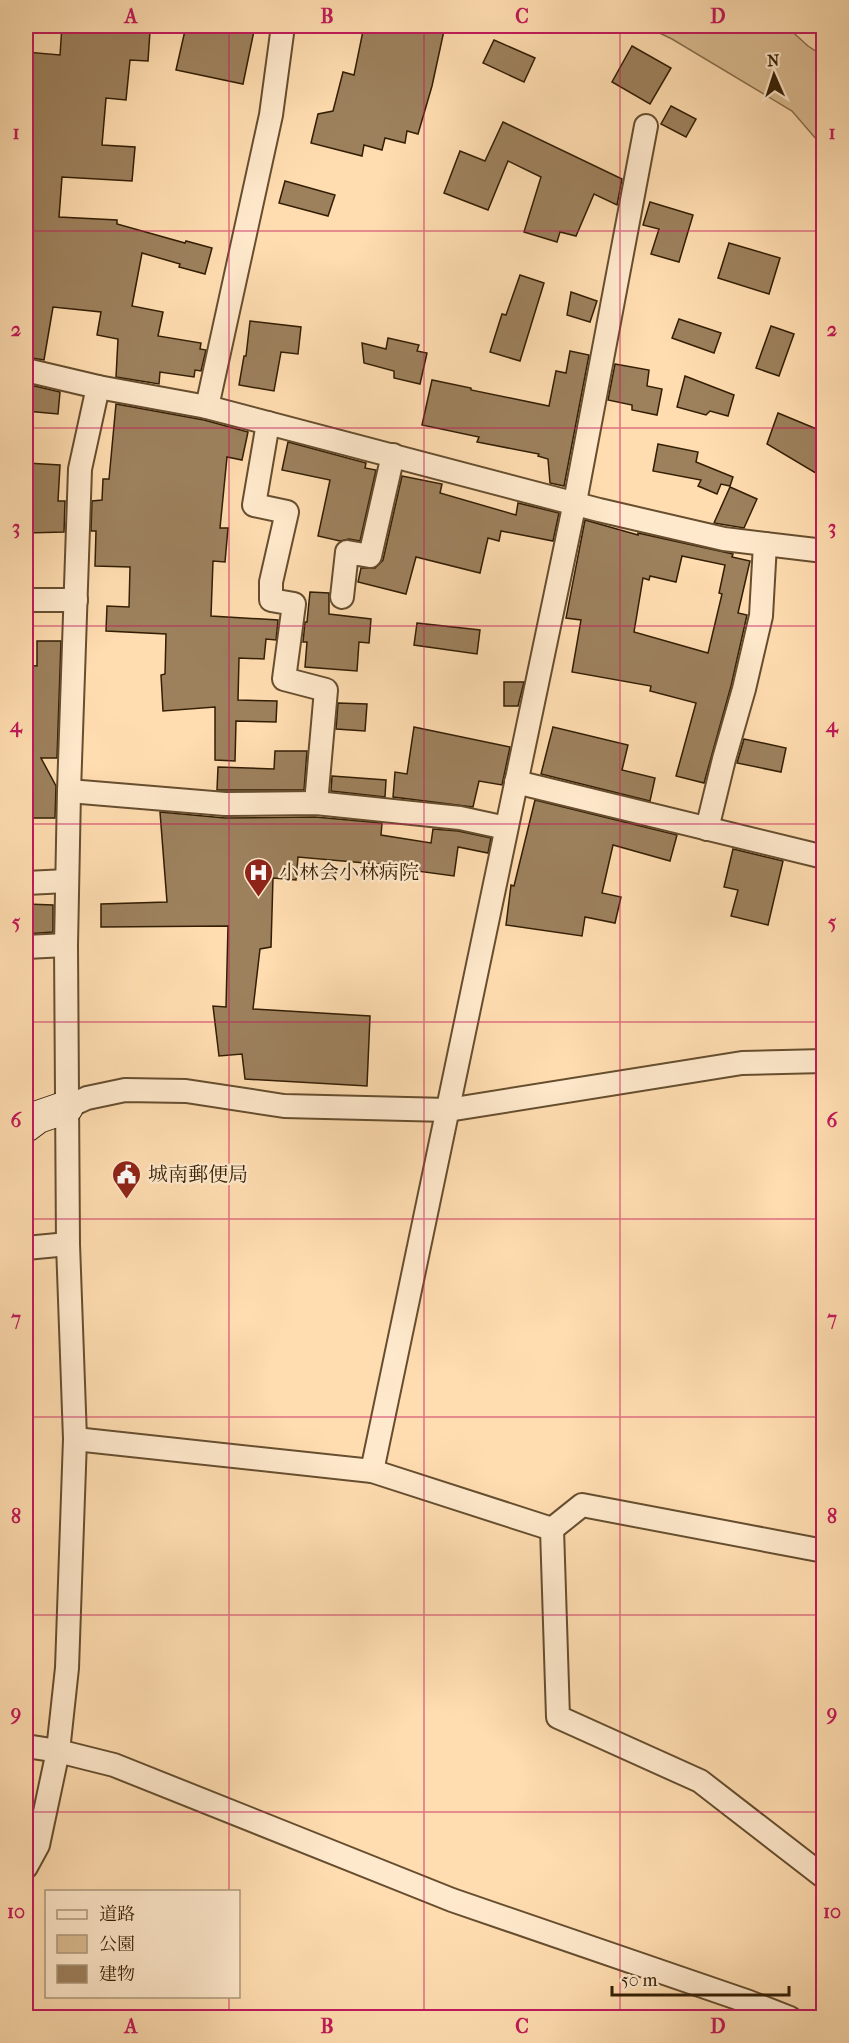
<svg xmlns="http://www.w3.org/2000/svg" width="849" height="2043" font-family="'IM FELL French Canon','Noto Serif JP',serif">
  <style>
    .green { fill: #dcbd93; stroke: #886e4c; stroke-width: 1.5 }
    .building { fill: #9d815d; stroke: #331e04; stroke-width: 1.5; fill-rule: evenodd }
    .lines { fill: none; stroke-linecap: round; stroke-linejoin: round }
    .street-casing { stroke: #664e2f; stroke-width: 26 }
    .secondary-casing { stroke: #331e04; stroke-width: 34 }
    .street { stroke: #ffe9cc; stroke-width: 22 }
    .secondary { stroke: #ffe9cc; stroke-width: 32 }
    .grid { fill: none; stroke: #c2185b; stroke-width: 1.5; stroke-opacity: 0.55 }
    .labels { text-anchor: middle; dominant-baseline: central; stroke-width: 4.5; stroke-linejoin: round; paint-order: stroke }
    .poi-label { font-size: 20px; fill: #331e04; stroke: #ffe9cc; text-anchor: start }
    .neatline { fill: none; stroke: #c2185b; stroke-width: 2 }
    .grid-label { font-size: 20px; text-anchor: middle; font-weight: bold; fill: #c2185b }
  </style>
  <rect width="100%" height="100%" fill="#ffddb0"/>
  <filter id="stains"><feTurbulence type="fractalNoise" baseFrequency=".00333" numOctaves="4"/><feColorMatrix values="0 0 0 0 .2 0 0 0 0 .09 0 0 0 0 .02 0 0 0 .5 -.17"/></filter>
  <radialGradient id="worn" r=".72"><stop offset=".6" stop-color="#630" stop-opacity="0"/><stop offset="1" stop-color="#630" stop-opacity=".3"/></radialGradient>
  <polygon class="green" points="645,26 786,26 808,46 823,56 823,147 792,111 672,39"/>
  <g class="building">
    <polygon points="62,26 142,26 141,31 150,31 148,61 130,60 126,100 106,98 102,145 135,147 132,181 62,177 59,217 117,220 117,224 185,243 186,241 212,248 205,274 179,267 180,264 142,253 132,306 163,312 158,336 201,343 200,349 206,350 201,371 195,370 194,377 160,372 159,384 116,377 118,339 97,335 101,312 53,307 44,360 26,357 26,52 60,55"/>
    <polygon points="186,26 255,26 243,84 176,70"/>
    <polygon points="364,26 445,26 432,86 418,134 407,131 405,143 385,138 382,150 364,145 362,156 311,143 318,114 333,111 343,72 354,75"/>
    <polygon points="494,40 535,58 524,82 483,63"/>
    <polygon points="632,46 671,68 650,104 612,82"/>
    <polygon points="671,106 696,119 686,137 661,124"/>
    <polygon points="503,122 622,179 617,205 594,194 576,236 560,232 557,242 524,232 541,177 508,161 488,210 444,193 460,151 485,161"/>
    <polygon points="285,181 335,195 328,216 279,203"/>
    <polygon points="650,202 693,215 679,262 651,254 659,229 643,225"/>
    <polygon points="729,243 780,258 769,294 718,278"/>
    <polygon points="520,275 544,283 520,361 490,352 502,314 506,315"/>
    <polygon points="571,292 597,301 590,322 567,315"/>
    <polygon points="679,319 721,333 714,353 672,338"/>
    <polygon points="250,321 301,327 298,354 281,352 274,391 239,385 244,356 246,356"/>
    <polygon points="771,326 794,334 779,376 756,368"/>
    <polygon points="388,338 419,345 417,351 427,353 420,384 394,378 394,371 364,363 362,343 386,349"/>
    <polygon points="570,351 589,355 564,486 550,483 548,459 538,456 539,454 477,442 479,437 422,425 432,380 471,388 471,390 549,406 556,371 566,373"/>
    <polygon points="615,364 649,370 647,386 662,389 657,415 632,410 632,405 608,400"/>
    <polygon points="685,376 734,395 728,416 710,411 706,415 677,407"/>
    <polygon points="26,384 60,392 58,414 26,411"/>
    <polygon points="116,404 204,420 248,432 242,460 227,457 220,528 228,528 225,562 213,561 211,616 278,620 276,640 266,639 264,659 239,658 238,700 277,701 276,722 236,721 235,761 215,760 215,707 163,711 161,675 165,674 166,634 106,631 107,606 129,607 130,567 95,566 96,531 91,531 92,501 102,500 103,479 109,479"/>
    <polygon points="778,413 824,432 824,478 767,444"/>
    <polygon points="288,442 366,463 365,468 376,470 360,541 349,539 340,541 318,536 330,480 282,470"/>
    <polygon points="658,444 698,452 696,462 733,477 730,486 721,484 717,494 698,486 701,480 653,471"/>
    <polygon points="26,463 60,465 58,501 65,501 64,532 26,533"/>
    <polygon points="402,476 442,484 440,493 516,515 518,503 559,513 553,541 501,531 499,541 488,538 480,573 416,557 406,594 358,582 361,568 375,568 383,560"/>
    <polygon points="730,487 757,499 744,528 714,523"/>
    <path d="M585 520 638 535V533L733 554 732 557 750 561 738 613 747 615 731 686 704 783 676 776 696 703 650 691 651 686 572 672 581 620 566 618ZM682 556 725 565 719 593 722 594 708 653 634 632 643 578 649 580 650 576 676 582Z"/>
    <polygon points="310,592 329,593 329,614 371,619 369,643 359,642 357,671 305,667 307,642 303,642 305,622 307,622"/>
    <polygon points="417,623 480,630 477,654 414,645"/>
    <polygon points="37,641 61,641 57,758 41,758 56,786 55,818 26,818 26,730 29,734 31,689 26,688 26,665 37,666"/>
    <polygon points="504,682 524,682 518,706 504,706"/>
    <polygon points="338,703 367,704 365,731 336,729"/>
    <polygon points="414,727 510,747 502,785 479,781 473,807 393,797 395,772 407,774"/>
    <polygon points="553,727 628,745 622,770 655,778 650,801 541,774"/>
    <polygon points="744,739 786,748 781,772 737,763"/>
    <polygon points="275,751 307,751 304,790 217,790 218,767 274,769"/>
    <polygon points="332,776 386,780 385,797 331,791"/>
    <polygon points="535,800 677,835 670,861 613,845 602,893 621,897 615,923 585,917 582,936 506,925 511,885 514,886"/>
    <polygon points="160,812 225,818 315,817 382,823 381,835 431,843 433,829 458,831 491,838 488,853 458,847 454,876 409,870 410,867 298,857 296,880 273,878 271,947 260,949 253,1009 370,1016 367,1086 245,1079 242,1054 219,1056 213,1006 226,1007 228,926 101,927 101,904 167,902"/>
    <polygon points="733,849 783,861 768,925 731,916 738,890 724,887"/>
    <polygon points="26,904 53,905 53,932 26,934"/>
  </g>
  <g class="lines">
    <defs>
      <g id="street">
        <polyline points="26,370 98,387 207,407 599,510 724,539 824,551"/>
        <polyline points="207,407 271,115 283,26"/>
        <polyline points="268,423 254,505 287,512 271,582 271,600 294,604 284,679 326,690 316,803"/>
        <polyline points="342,597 347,552 370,556 393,455"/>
        <polyline points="26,600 76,600"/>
        <polyline points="516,782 824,857"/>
        <polyline points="69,791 225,804 316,803 460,818 506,828"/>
        <polyline points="707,829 724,759 744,689 761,616 765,544"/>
        <polyline points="26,883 67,881"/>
        <polyline points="26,947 66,945"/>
        <polyline points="67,1107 87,1098 125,1090 186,1091 284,1106 448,1110 742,1063 824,1061"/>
        <polyline points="26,1248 68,1244"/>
        <polyline points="75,1439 372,1471 552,1529"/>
        <polyline points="372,1471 575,502 646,126"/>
        <polyline points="552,1529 558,1717 700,1781 824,1877"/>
        <polyline points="552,1529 582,1505 824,1551"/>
        <polyline points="26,1746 58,1751 114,1765 452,1900 749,2002 790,2018"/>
        <polyline points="26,1867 38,1845 58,1751 67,1668 75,1439 68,1244 66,945 69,791 80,469 98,387"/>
      </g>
      <polyline id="secondary" points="26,1126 38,1117 67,1107"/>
    </defs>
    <use href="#street" class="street-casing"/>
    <use href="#secondary" class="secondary-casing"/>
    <use href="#street" class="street"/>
    <use href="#secondary" class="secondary"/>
  </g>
  <path class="grid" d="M229 26V1892M424 26V2018M620 26V2018M26 231H824M26 428H824M26 626H824M26 824H824M26 1022H824M26 1219H824M26 1417H824M26 1615H824M26 1812H824M229 1996V2018"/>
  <defs>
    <symbol id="hospital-pin" viewBox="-11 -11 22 30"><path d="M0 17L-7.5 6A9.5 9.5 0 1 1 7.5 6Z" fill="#8f2418" stroke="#ffe9cc"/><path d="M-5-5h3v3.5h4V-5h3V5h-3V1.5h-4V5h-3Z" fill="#fff"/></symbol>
    <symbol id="civic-pin" viewBox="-11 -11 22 30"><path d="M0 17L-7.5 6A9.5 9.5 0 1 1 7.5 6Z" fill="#8f2418" stroke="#ffe9cc"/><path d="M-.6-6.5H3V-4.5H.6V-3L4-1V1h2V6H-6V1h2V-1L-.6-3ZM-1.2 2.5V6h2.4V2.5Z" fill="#fff"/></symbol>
  </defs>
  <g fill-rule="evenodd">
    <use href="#hospital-pin" x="242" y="856" width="33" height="45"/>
    <use href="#civic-pin" x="110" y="1158" width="33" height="45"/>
  </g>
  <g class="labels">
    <g class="poi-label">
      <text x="279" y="872">小林会小林病院</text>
      <text x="148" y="1174">城南郵便局</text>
    </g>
  </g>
  <rect width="849" height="2043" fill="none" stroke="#ffddb0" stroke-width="66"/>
  <rect x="45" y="1890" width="195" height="108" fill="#ffe9cc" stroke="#ad987c" stroke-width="1.5"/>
  <rect x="57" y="1910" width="30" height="9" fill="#ffe9cc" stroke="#ad987c" stroke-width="1.5"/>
  <text x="99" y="1920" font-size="18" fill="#331e04">道路</text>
  <rect x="57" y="1935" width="30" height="18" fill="#dcbd93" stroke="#ad987c" stroke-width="1.5"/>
  <text x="99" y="1950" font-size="18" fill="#331e04">公園</text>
  <rect x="57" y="1965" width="30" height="18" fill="#9d815d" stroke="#ad987c" stroke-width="1.5"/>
  <text x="99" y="1980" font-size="18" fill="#331e04">建物</text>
  <g transform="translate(774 75) rotate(357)" stroke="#ffe9cc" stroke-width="4.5" paint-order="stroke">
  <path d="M0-4.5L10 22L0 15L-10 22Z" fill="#331e04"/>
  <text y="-9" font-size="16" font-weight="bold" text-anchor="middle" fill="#331e04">N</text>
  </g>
  <path d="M612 1986v9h177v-9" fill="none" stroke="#331e04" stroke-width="3"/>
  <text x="621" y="1986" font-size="18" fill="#331e04" stroke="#ffe9cc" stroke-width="4.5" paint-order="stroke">50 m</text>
  <rect x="33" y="33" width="783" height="1977" class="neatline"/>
  <g class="grid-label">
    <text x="131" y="23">A</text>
    <text x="327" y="23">B</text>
    <text x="522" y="23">C</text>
    <text x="718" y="23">D</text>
    <text x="16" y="139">1</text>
    <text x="832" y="139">1</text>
    <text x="16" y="336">2</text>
    <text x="832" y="336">2</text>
    <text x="16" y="534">3</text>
    <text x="832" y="534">3</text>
    <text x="16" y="732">4</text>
    <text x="832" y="732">4</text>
    <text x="16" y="929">5</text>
    <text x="832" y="929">5</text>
    <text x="16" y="1127">6</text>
    <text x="832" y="1127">6</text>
    <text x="16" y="1325">7</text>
    <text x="832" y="1325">7</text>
    <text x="16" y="1523">8</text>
    <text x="832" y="1523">8</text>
    <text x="16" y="1720">9</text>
    <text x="832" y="1720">9</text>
    <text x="16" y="1918">10</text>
    <text x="832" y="1918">10</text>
    <text x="131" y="2033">A</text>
    <text x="327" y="2033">B</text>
    <text x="522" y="2033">C</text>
    <text x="718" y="2033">D</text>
  </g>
  <rect width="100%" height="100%" filter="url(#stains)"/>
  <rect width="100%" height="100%" fill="url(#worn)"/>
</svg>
